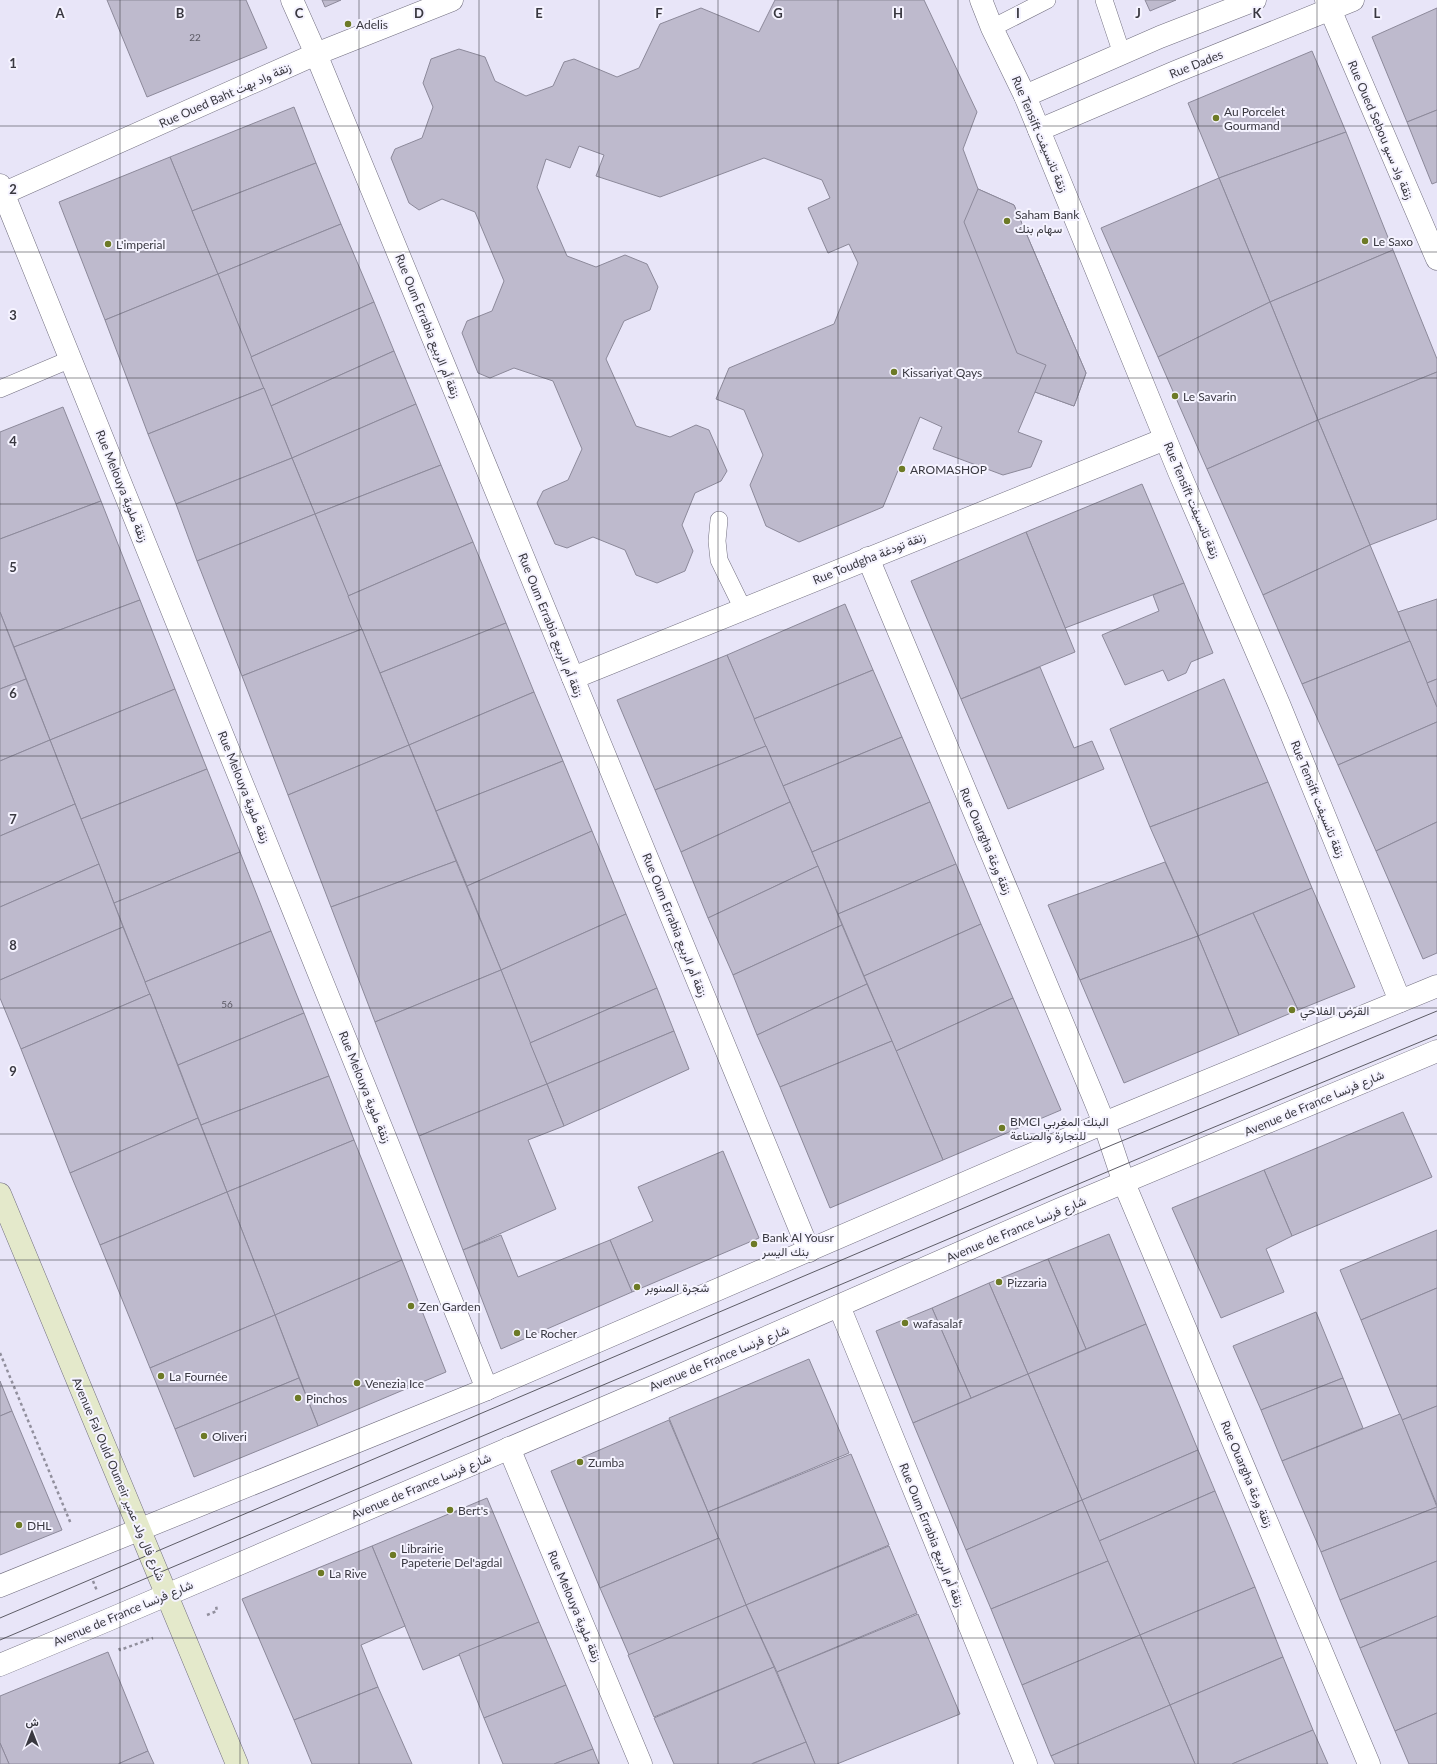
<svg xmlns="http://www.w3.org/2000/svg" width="1437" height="1764" font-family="Lato,Vazirmatn,sans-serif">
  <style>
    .building { fill: #bebacd; stroke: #8c899a }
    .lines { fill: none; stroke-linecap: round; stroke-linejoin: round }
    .service-casing { stroke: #716e7f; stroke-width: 18 }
    .minor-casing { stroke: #716e7f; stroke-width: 23 }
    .tertiary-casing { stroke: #716e7f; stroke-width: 23 }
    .secondary-casing { stroke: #716e7f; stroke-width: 23 }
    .path { stroke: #918f9d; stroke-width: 2.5; stroke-dasharray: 3 3; stroke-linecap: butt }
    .service { stroke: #fff; stroke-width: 17 }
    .minor { stroke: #fff; stroke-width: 22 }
    .tertiary { stroke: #fff; stroke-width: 22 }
    .secondary { stroke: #e4e9cb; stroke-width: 22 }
    .tram { stroke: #5d5c66; stroke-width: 1 }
    .grid { fill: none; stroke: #393840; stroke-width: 1; stroke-opacity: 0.55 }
    .poi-dot { fill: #6d7a26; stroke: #f5f3ff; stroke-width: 1.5 }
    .labels { text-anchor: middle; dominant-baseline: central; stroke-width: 4; stroke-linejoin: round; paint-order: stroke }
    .number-label { font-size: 10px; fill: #5a5863 }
    .poi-label { font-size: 12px; fill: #393840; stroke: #f5f3ff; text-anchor: start }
    .street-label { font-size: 12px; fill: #393840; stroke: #f5f3ff }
    .grid-label { font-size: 13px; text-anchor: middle; font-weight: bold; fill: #393840; stroke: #f5f3ff; stroke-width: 4; stroke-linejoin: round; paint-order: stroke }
  </style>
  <rect width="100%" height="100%" fill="#e8e5f8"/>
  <g class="building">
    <polygon points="107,0 246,0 267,48 147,97"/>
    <polygon points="322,0 341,0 325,7"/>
    <polygon points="775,0 924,0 977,112 963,149 978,189 1014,205 1086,373 1074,406 1035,392 1018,432 1042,441 1031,467 1003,475 933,449 942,427 920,417 883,507 799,542 766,526 750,485 763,455 744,410 716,399 729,368 834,324 858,263 849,244 828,253 808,208 830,198 822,180 764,158 660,197 596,176 604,155 579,146 570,168 546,159 537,187 567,256 596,267 625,255 647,264 658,287 650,310 624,321 606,359 636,426 670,437 696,425 709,430 727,471 721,481 695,493 682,525 693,551 685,571 657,583 636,575 625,550 593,537 567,548 555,544 537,503 543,491 568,480 582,449 553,381 514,368 490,378 478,373 462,333 467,321 492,311 504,281 475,212 442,199 419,210 409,203 391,158 395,149 422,138 433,107 423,83 431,59 459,49 485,57 495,81 526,96 553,86 564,62 574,59 617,77 639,68 660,24 701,8 759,32"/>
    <polygon points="1145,0 1176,0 1150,11"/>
    <polygon points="1437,8 1437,110 1407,122 1372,37"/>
    <polygon points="1312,51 1346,132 1219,178 1188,103"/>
    <polygon points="294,107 316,163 192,211 170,157"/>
    <polygon points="1437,110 1437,182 1432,184 1407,122"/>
    <polygon points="1346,132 1393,250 1270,302 1219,178"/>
    <polygon points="170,157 218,274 105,320 59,202"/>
    <polygon points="316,163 341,224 218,274 192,211"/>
    <polygon points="1219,178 1270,302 1158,357 1101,228"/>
    <polygon points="978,189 1014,205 1086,373 1074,406 1035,392 1046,365 1017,353 964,222"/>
    <polygon points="341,224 374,302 251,357 218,274"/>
    <polygon points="1393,250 1437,359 1437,372 1318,420 1270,302"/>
    <polygon points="218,274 264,388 148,434 105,320"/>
    <polygon points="374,302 394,351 271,406 251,357"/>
    <polygon points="1270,302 1318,420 1207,469 1158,357"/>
    <polygon points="394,351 416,404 292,458 271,406"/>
    <polygon points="1437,372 1437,519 1370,545 1318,420"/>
    <polygon points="264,388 292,458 176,504 148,434"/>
    <polygon points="416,404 441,465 315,514 292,458"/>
    <polygon points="63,407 101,501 0,539 0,432"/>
    <polygon points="1318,420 1370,545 1263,595 1207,469"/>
    <polygon points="292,458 315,514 197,561 176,504"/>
    <polygon points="441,465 473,542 348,596 315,514"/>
    <polygon points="1142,484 1184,583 1065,628 1026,532"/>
    <polygon points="101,501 140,600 14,647 0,612 0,539"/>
    <polygon points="315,514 362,629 242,676 197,561"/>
    <polygon points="1026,532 1075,652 961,699 911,581"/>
    <polygon points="473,542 506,623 380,673 348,596"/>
    <polygon points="1370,545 1410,641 1302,684 1263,595"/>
    <polygon points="1184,583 1213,653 1191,662 1186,673 1168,681 1163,670 1125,685 1102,635 1159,611 1153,595"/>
    <polygon points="1437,599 1437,679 1427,683 1398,612"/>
    <polygon points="140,600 175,689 50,740 14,647"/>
    <polygon points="845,604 873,670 754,719 727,655"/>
    <polygon points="0,612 26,679 0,689"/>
    <polygon points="506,623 534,692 409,745 380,673"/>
    <polygon points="362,629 409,745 288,795 242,676"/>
    <polygon points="1410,641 1437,707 1437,722 1338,765 1302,684"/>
    <polygon points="727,655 766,746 655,790 617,700"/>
    <polygon points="1040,667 1074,748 1092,741 1104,769 1008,809 961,699"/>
    <polygon points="873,670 902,737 783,786 754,719"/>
    <polygon points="26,679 50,740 0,761 0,689"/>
    <polygon points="1224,679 1268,782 1150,827 1110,729"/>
    <polygon points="1437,679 1437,707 1427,683"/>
    <polygon points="175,689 207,769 81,819 50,740"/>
    <polygon points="534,692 563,761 436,811 409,745"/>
    <polygon points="1437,722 1437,822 1376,851 1338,765"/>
    <polygon points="902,737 930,802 812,852 783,786"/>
    <polygon points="50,740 75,804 0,836 0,761"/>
    <polygon points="409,745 456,861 331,907 288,795"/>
    <polygon points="766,746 790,802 681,852 655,790"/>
    <polygon points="563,761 592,831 467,886 436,811"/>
    <polygon points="207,769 240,852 114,903 81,819"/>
    <polygon points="1268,782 1312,888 1198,936 1150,827"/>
    <polygon points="790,802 818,866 708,918 681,852"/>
    <polygon points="930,802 956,864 838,914 812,852"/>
    <polygon points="75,804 99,864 0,907 0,836"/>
    <polygon points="1437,822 1437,953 1423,959 1376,851"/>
    <polygon points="592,831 626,914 501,970 467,886"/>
    <polygon points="240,852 271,931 145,982 114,903"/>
    <polygon points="456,861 501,970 375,1022 331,907"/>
    <polygon points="1165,862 1198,936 1080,980 1048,905"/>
    <polygon points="99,864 123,927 0,980 0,907"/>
    <polygon points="956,864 981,924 864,976 838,914"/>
    <polygon points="818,866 842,925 733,975 708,918"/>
    <polygon points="1312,888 1355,987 1298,1010 1253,913"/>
    <polygon points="1253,913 1298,1010 1239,1035 1198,936"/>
    <polygon points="626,914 657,988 530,1043 501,970"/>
    <polygon points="981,924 1013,998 896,1051 864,976"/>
    <polygon points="842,925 867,984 757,1035 733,975"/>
    <polygon points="123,927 150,994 21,1049 0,998 0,980"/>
    <polygon points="271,931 304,1013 178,1065 145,982"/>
    <polygon points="1198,936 1239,1035 1124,1083 1080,980"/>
    <polygon points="501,970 547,1084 419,1136 375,1022"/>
    <polygon points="867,984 892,1041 780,1087 757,1035"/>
    <polygon points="657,988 674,1031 547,1084 530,1043"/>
    <polygon points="150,994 198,1118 70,1173 21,1049"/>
    <polygon points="1013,998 1061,1110 943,1160 896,1051"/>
    <polygon points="304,1013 329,1076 201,1125 178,1065"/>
    <polygon points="674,1031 689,1069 564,1126 547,1084"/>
    <polygon points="892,1041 943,1160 830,1208 780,1087"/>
    <polygon points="329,1076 354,1140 227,1192 201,1125"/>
    <polygon points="547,1084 564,1126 528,1140 556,1209 463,1250 419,1136"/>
    <polygon points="1403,1112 1432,1177 1292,1236 1264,1170"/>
    <polygon points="198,1118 227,1192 100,1245 70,1173"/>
    <polygon points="354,1140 402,1260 275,1315 227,1192"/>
    <polygon points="723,1151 759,1238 632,1292 610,1240 653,1221 638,1187"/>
    <polygon points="1264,1170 1292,1236 1266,1249 1284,1292 1221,1318 1172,1208"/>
    <polygon points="227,1192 275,1315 150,1368 100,1245"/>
    <polygon points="1437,1230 1437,1288 1361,1320 1340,1270"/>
    <polygon points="1109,1234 1146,1324 1086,1349 1048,1259"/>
    <polygon points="501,1235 518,1277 610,1240 632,1292 501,1349 463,1250"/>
    <polygon points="1048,1259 1086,1349 1028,1374 989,1283"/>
    <polygon points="402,1260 446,1372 318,1426 275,1315"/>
    <polygon points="989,1283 1028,1374 971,1398 932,1308"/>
    <polygon points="1437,1288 1437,1406 1402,1420 1361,1320"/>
    <polygon points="932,1308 971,1398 913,1423 876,1331"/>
    <polygon points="1316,1312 1343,1378 1261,1410 1233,1346"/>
    <polygon points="275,1315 299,1378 175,1429 150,1368"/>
    <polygon points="1146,1324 1198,1450 1082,1500 1028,1374"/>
    <polygon points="809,1359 849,1453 708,1512 669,1418"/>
    <polygon points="1028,1374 1082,1500 966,1550 913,1423"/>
    <polygon points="299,1378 318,1426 194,1477 175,1429"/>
    <polygon points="1343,1378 1363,1428 1282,1461 1261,1410"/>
    <polygon points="0,1381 12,1411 0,1416"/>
    <polygon points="1437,1406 1437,1505 1402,1420"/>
    <polygon points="12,1411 62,1530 0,1555 0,1416"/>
    <polygon points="1400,1414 1437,1507 1321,1552 1282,1461"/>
    <polygon points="669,1420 719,1538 600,1588 551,1471"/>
    <polygon points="1198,1450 1215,1491 1099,1541 1082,1500"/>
    <polygon points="851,1454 889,1545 746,1605 708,1512"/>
    <polygon points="1215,1491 1255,1587 1140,1635 1099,1541"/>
    <polygon points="487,1498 539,1622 423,1670 372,1546"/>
    <polygon points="1082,1500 1108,1561 991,1609 966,1550"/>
    <polygon points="1437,1507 1437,1561 1340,1600 1321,1552"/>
    <polygon points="719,1538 746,1605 629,1655 600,1588"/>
    <polygon points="372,1546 405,1626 361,1645 378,1687 294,1720 242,1599"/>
    <polygon points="889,1546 917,1613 777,1672 746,1605"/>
    <polygon points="1108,1561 1140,1635 1022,1685 991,1609"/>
    <polygon points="1437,1561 1437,1616 1360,1648 1340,1600"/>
    <polygon points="1255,1587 1283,1657 1170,1705 1140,1635"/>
    <polygon points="746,1605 774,1667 654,1717 628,1655"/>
    <polygon points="918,1614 960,1714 837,1764 815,1764 777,1672"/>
    <polygon points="1437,1616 1437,1713 1395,1731 1360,1648"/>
    <polygon points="539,1622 566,1685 484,1718 459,1654"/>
    <polygon points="1140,1635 1170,1705 1051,1756 1022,1685"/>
    <polygon points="108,1652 148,1751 118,1764 9,1764 0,1743 0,1696"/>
    <polygon points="1283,1657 1313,1730 1232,1764 1195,1764 1170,1705"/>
    <polygon points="774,1667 806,1742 751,1764 674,1764 654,1718"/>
    <polygon points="566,1685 593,1749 554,1764 503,1764 484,1718"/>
    <polygon points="378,1687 412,1764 312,1764 294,1720"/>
    <polygon points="1170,1705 1195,1764 1055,1764 1051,1756"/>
    <polygon points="1437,1713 1437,1764 1409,1764 1395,1731"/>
    <polygon points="1313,1730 1328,1764 1232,1764"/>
    <polygon points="806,1742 815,1764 752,1764"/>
    <polygon points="0,1743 9,1764 0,1764"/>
    <polygon points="593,1749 599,1764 554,1764"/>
    <polygon points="148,1751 154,1764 118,1764"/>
  </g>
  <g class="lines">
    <defs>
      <g id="service">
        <polyline points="1104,0 1122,54"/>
        <polyline points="992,28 1047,0"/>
        <polyline points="0,389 71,359"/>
        <polyline points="719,520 717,541 719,560 743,609"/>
      </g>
      <g id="minor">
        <polyline points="292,0 316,54 809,1251"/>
        <polyline points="981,0 992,28 1025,96 1179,472 1279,704 1400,1001"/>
        <polyline points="1326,0 1437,259"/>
        <polyline points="1025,96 1160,37 1255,0"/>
        <polyline points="1039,130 1175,72 1353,0"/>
        <polyline points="0,185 487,1389"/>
        <polyline points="0,195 316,54 452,0"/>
        <polyline points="868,558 1093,1096 1104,1123 1124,1183 1369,1764"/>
        <polyline points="573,678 1165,439"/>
        <polyline points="839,1306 1026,1764"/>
        <polyline points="509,1448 641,1764"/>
      </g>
      <g id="tertiary">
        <polyline points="0,1586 487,1389 1104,1123 1437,986"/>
        <polyline points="0,1665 108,1620 669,1380 1060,1209 1437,1051"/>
      </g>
      <polyline id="secondary" points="0,1194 237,1764"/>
    </defs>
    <use href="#service" class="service-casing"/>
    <use href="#minor" class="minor-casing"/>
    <use href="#tertiary" class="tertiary-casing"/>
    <use href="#secondary" class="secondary-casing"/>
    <g class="path">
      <polyline points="0,1353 71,1524"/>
      <polyline points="93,1581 97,1591"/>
      <polyline points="207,1615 217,1611 216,1606"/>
      <polyline points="119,1648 120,1650 153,1638"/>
    </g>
    <use href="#service" class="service"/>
    <use href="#minor" class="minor"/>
    <use href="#tertiary" class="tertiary"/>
    <use href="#secondary" class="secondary"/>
    <g class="tram">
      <polyline points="0,1618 1112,1145 1437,1011"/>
      <polyline points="0,1640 1166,1147 1437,1035"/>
    </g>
  </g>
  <path class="grid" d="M120 0V1764M240 0V1764M359 0V1764M479 0V1764M599 0V1764M718 0V1764M838 0V1764M958 0V1764M1078 0V1764M1198 0V1764M1317 0V1764M0 126H1437M0 252H1437M0 378H1437M0 504H1437M0 630H1437M0 756H1437M0 882H1437M0 1008H1437M0 1134H1437M0 1260H1437M0 1386H1437M0 1512H1437M0 1638H1437"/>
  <g class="poi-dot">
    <circle cx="348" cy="24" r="4"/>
    <circle cx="1216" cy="118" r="4"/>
    <circle cx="1007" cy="221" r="4"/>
    <circle cx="1365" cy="241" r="4"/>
    <circle cx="108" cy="244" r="4"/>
    <circle cx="894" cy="372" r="4"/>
    <circle cx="1175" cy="396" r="4"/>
    <circle cx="902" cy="469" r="4"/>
    <circle cx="1292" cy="1010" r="4"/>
    <circle cx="1002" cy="1128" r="4"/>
    <circle cx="754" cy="1244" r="4"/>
    <circle cx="999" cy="1282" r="4"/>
    <circle cx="637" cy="1287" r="4"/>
    <circle cx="411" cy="1306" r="4"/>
    <circle cx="905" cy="1323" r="4"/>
    <circle cx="517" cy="1333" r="4"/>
    <circle cx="161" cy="1376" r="4"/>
    <circle cx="357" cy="1383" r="4"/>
    <circle cx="298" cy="1398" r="4"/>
    <circle cx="204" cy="1436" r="4"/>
    <circle cx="580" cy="1462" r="4"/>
    <circle cx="450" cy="1510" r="4"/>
    <circle cx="19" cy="1525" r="4"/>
    <circle cx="393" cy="1555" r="4"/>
    <circle cx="321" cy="1573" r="4"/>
  </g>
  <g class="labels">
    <g class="number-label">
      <text x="195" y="37">22</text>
      <text x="227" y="1004">56</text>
    </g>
    <g class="poi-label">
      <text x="356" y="24">Adelis</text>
      <text x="1224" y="111">Au Porcelet<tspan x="1224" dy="14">Gourmand</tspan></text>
      <text x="1015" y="214">Saham Bank<tspan x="1015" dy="14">سهام بنك</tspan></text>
      <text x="1373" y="241">Le Saxo</text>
      <text x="116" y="244">L'imperial</text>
      <text x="902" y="372">Kissariyat Qays</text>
      <text x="1183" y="396">Le Savarin</text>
      <text x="910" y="469">AROMASHOP</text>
      <text x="1300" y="1010">القرض الفلاحي</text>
      <text x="1010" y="1121">BMCI البنك المغربي<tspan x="1010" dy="14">للتجارة والصناعة</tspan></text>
      <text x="762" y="1237">Bank Al Yousr<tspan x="762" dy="14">بنك اليسر</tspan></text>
      <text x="1007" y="1282">Pizzaria</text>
      <text x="645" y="1287">شجرة الصنوبر</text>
      <text x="419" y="1306">Zen Garden</text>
      <text x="913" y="1323">wafasalaf</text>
      <text x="525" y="1333">Le Rocher</text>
      <text x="169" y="1376">La Fournée</text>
      <text x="365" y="1383">Venezia Ice</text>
      <text x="306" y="1398">Pinchos</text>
      <text x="212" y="1436">Oliveri</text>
      <text x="588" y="1462">Zumba</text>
      <text x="458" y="1510">Bert's</text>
      <text x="27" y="1525">DHL</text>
      <text x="401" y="1548">Librairie<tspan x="401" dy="14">Papeterie Del'agdal</tspan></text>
      <text x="329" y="1573">La Rive</text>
    </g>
    <g class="street-label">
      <text transform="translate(1196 64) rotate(-22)">Rue Dades</text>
      <text transform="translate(225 95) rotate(-24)">Rue Oued Baht زنقة واد بهت</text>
      <text transform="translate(1381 130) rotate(67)">Rue Oued Sebou زنقة واد سبو</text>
      <text transform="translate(1040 134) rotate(67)">Rue Tensift زنقة تانسيفت</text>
      <text transform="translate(428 326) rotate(68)">Rue Oum Errabia زنقة أم الربيع</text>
      <text transform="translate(122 486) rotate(68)">Rue Melouya زنقة ملوية</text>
      <text transform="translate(1192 500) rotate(67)">Rue Tensift زنقة تانسيفت</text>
      <text transform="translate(869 558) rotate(-22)">Rue Toudgha زنقة تودغة</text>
      <text transform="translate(551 625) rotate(68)">Rue Oum Errabia زنقة أم الربيع</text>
      <text transform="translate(244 787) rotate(68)">Rue Melouya زنقة ملوية</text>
      <text transform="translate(1318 799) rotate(68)">Rue Tensift زنقة تانسيفت</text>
      <text transform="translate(986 841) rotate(67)">Rue Ouargha زنقة ورغة</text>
      <text transform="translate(675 925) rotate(68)">Rue Oum Errabia زنقة أم الربيع</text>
      <text transform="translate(365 1087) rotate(68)">Rue Melouya زنقة ملوية</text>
      <text transform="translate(1314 1103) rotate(-23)">Avenue de France شارع فرنسا</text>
      <text transform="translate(1016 1229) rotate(-23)">Avenue de France شارع فرنسا</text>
      <text transform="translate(719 1358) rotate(-23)">Avenue de France شارع فرنسا</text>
      <text transform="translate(1247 1474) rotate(67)">Rue Ouargha زنقة ورغة</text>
      <text transform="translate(119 1479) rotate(67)">Avenue Fal Ould Oumeir شارع فال ولد عمير</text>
      <text transform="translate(421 1486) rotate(-23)">Avenue de France شارع فرنسا</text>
      <text transform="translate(932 1535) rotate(68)">Rue Oum Errabia زنقة أم الربيع</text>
      <text transform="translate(575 1606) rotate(67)">Rue Melouya زنقة ملوية</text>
      <text transform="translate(123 1613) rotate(-23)">Avenue de France شارع فرنسا</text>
    </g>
  </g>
  <g class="grid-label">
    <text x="60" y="18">A</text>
    <text x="180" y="18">B</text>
    <text x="299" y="18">C</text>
    <text x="419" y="18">D</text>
    <text x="539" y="18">E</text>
    <text x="659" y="18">F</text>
    <text x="778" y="18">G</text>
    <text x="898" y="18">H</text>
    <text x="1018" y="18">I</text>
    <text x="1138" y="18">J</text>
    <text x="1257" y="18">K</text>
    <text x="1377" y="18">L</text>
    <text x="13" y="68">1</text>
    <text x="13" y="194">2</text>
    <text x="13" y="320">3</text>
    <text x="13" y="446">4</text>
    <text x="13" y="572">5</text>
    <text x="13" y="698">6</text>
    <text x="13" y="824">7</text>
    <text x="13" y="950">8</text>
    <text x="13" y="1076">9</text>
  </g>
  <g transform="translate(32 1732)" stroke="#f5f3ff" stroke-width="3" paint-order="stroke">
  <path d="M0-3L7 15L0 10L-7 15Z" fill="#393840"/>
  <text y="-6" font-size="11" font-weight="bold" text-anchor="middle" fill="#393840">ش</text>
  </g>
</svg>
